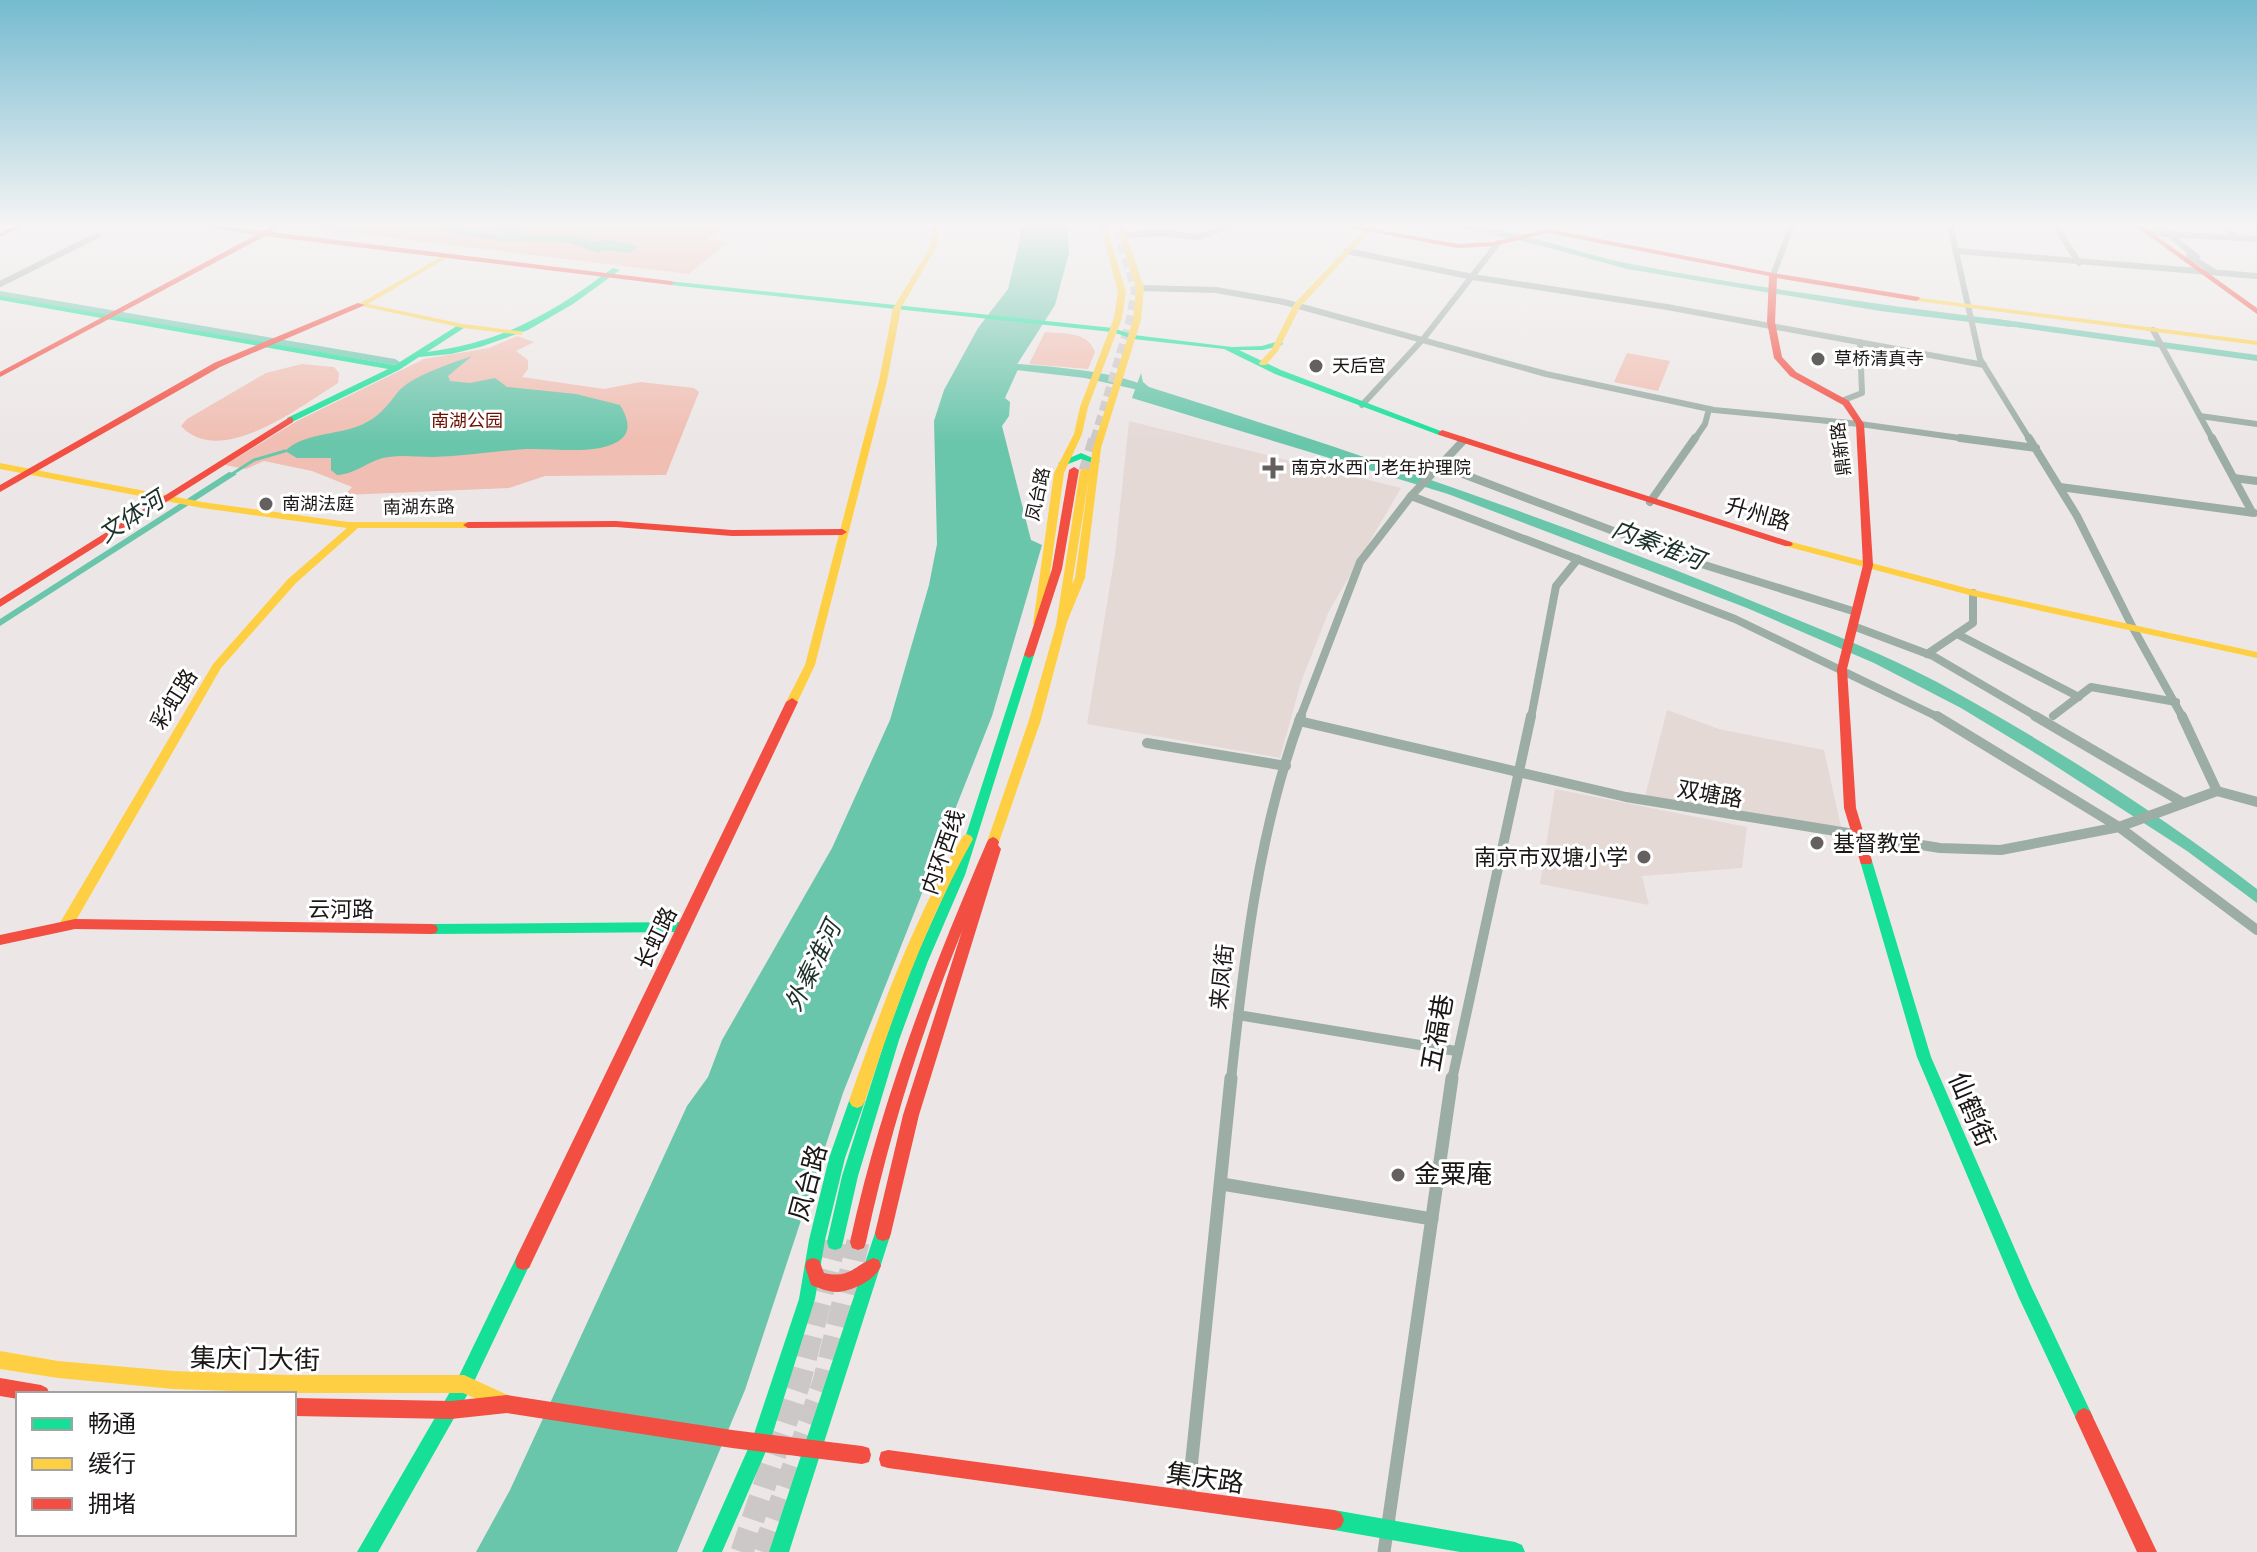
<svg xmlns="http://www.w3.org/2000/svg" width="2257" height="1552" font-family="Signika,'Noto Sans SC',sans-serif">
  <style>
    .built { fill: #e5d9d6 }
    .green { fill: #f0beb2 }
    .water { fill: #6ac6ab }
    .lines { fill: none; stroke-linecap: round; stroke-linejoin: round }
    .stream { stroke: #6ac6ab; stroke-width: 3 }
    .river { fill: #6ac6ab; fill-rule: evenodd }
    .highway-tunnel-far2 { stroke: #ccc8c7; stroke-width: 10; stroke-dasharray: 10 5; stroke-linecap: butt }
    .highway-tunnel-far1 { stroke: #ccc8c7; stroke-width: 13; stroke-dasharray: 13 7; stroke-linecap: butt }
    .highway-tunnel { stroke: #ccc8c7; stroke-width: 23; stroke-dasharray: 23 11; stroke-linecap: butt }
    .street-far3 { stroke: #9cada6; stroke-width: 6 }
    .street-far2 { stroke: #9cada6; stroke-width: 8 }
    .street-far1 { stroke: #9cada6; stroke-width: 10 }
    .street { stroke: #9cada6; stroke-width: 13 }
    .fast { fill: #16e098; fill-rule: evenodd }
    .slow { fill: #ffcf43; fill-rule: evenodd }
    .jam { fill: #f24e42; fill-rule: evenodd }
    .poi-dot { fill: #64605f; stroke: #fff; stroke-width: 3 }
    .labels { text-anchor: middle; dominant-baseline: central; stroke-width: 6; stroke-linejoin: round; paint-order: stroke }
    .far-poi-label { font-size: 18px; fill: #1a1716; stroke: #fff; text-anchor: start }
    .far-park-label { font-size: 18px; fill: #6a1100; stroke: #fff }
    .far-street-label { font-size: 18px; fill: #1a1716; stroke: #fff }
    .street-label { font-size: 22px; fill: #1a1716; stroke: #fff }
    .poi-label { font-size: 22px; fill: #1a1716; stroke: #fff; text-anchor: start }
    .water-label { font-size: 24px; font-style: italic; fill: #1b3028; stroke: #fff }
    .near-street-label { font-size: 26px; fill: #1a1716; stroke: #fff }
    .near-poi-label { font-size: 26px; fill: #1a1716; stroke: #fff; text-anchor: start }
  </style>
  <rect width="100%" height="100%" fill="#ece7e6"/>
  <g class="built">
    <polygon points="1129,421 1401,488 1329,611 1301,682 1280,758 1087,724 1115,555"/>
    <polygon points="1667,710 1719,729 1824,750 1841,827 1645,796"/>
    <polygon points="1555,789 1747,827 1742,868 1642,876 1649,905 1540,884"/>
  </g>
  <g class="green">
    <polygon points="313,225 725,225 708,239 728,242 689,274 319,229"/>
    <path d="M1045 332C1064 334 1088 331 1095 352L1088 369 1029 364Z"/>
    <polygon points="517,336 534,342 516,351 528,360 528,369 522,377 604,389 640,382 694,388 699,392 666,475 545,476 509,488 345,495 352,487 312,471 264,461 246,469 225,465 297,421 424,359 489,348"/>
    <polygon points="1627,353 1670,361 1658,391 1614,382"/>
    <path d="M302 364 334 367 339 373 338 383C301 406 221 469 181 426L187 419 266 373Z"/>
  </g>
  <g class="water">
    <polygon points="399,225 458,226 499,237 507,233 488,230 485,225 535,226 516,235 568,235 586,238 590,242 609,240 636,245 637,248 629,253 602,250 599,253 566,242 502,241"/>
    <polygon points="1019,225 1067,225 1069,253 1055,305 1016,366 1019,367 1005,398 1010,402 1009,416 1002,426 1031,540 1042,545 992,716 843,1093 745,1390 677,1552 476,1552 510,1490 687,1106 708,1077 722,1040 832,848 890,720 929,585 937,544 934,421 944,390 978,328 1008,289 1020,240"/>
    <polygon points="1990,318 2257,355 2257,361 1992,324"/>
    <path d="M472 356 448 376 450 381 470 383 495 378 507 387 576 394 620 405C628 418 633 433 617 442 594 455 553 448 526 449 495 451 464 456 433 457 418 457 403 455 389 457 370 459 357 474 337 475L331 470V458H297L285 451C306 431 342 436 367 422 382 414 388 404 398 392 411 376 452 363 472 356Z"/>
    <path d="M1141 373 1143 382 1149 387C1342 448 1535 513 1723 589 1794 619 1868 646 1937 682 2047 742 2157 812 2257 889V903L2187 851 2040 756 1961 708 1874 663 1747 608 1448 494 1132 398Z"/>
    <polygon points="229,472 237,474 0,626 0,619"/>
  </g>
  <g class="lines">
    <polyline class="stream" points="232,474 254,460 285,451"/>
    <g class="river">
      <path d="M1447 225C1510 225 1569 252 1631 264 1756 288 1883 305 2010 321L2015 324 2010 327 1880 311 1627 269 1535 244Z"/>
      <polygon points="0,291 395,359 400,362 395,365 0,297"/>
      <path d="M994 362C1036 366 1129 369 1161 395L1155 398 1134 389 1085 378 990 367V363Z"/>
    </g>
    <polyline class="highway-tunnel-far2" points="1095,440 1130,324 1136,290 1118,231"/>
    <polyline class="highway-tunnel-far1" points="1085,471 1095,438"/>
    <g class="highway-tunnel">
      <polyline points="742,1552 799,1383 835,1242"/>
      <polyline points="763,1552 824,1382 858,1242"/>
    </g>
    <g class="street-far3">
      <polyline points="1939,225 1951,227"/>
      <polyline points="1950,225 1980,359 2030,440"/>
      <polyline points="2055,225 2079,263"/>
      <polyline points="2157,225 2197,257 2189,256 2213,271"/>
      <polyline points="2223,225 2237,237"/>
      <polyline points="2148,233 2257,239"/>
      <polyline points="1123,235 1163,233 1197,237 1234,225"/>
      <polyline points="1347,251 1473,277 1667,307 1984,365"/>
      <polyline points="1957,251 2257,276"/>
      <polyline points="1773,275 1792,225"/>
      <polyline points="0,284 98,235"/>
      <polyline points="1140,288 1216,290 1284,302 1546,374 1714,410 1860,424 1974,440"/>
      <polyline points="2153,330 2213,440"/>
      <polyline points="1844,400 1862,393 1860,342"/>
      <polyline points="1362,405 1424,338 1498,243"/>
      <polyline points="2200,416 2257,424"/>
      <polyline points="1694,440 1705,424 1709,409"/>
    </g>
    <g class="street-far2">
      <polyline points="1960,438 2036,448"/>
      <polyline points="2029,438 2077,516 2133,628 2183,718"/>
      <polyline points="2212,438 2252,512"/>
      <polyline points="1439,465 1698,563 1856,612"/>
      <polyline points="2234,478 2257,481"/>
      <polyline points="2060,487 2254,513"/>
      <polyline points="1411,496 1735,619 1940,718"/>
      <polyline points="1650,502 1695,438"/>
      <polyline points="1853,626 1933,656 2039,718"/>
      <polyline points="1957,634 2079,697"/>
      <polyline points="1927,654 1973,623 1973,593"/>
      <polyline points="2053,716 2091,687 2176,702"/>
      <polyline points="1300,718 1360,562 1411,496 1463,441"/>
      <polyline points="1531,718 1556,586 1578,559"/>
    </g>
    <g class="street-far1">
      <polyline points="1937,716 2119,827 2257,930"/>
      <polyline points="2035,716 2182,802"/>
      <polyline points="2182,716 2217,791"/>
      <polyline points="1299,721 1626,797 1940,848 2001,850 2119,827 2217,791"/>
      <polyline points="1147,743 1286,766"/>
      <polyline points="2217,791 2257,802"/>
      <polyline points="1238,1015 1456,1051"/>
      <path d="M1231 1080C1244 958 1258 832 1301 716"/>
      <polyline points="1452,1080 1531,716"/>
    </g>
    <g class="street">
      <polyline points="1222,1184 1432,1219"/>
      <polyline points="1188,1498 1231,1078"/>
      <polyline points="1384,1552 1452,1078"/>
    </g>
    <g class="fast">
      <path d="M613 268 620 270 573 304 528 330 480 347 451 354 419 357 399 370 290 423 287 422V418L388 369 0 300V296L395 365 460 324 467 326 427 352C504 342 552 313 613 268Z"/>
      <polygon points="668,281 1113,328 1134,335 1232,347 1262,346 1279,341 1283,343 1282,345 1263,350 1239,350 1281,370 1446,433 1439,435 1275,374 1224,349 1133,339 1112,332 671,285 667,283"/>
      <polygon points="1081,453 1100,461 1096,464 1081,459 1063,466 1058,463"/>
      <polygon points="1029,652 1034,655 965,875 928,961 899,1040 858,1176 843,1242 841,1248 835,1250 829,1248 827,1242 842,1176 885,1040 914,961 953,875 1024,655"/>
      <polygon points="1866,856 1871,858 1872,861 1931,1057 2031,1286 2093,1417 2090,1423 2084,1426 2078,1423 2019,1298 1917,1057 1860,861 1861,858"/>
      <polygon points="684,922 689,923 691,927 689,931 684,932 431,934 426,933 424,929 426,925 431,924"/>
      <polygon points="857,1094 862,1096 865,1101 845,1158 825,1240 815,1299 770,1442 722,1552 702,1552 752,1440 799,1299 809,1240 829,1158 849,1101 852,1096"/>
      <polygon points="883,1225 889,1227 891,1233 789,1552 769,1552 875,1233 877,1227"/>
      <polygon points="523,1254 529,1256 531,1262 470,1390 378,1552 357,1552 458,1378 517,1256"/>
      <polygon points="1334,1510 1515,1542 1522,1545 1525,1552 1460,1552 1334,1530 1327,1527 1324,1520 1327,1513"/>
    </g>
    <g class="slow">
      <polygon points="932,225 938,225 937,246 901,308 887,381 815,665 796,705 788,705 786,702 805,665 879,381 893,308 931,246"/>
      <polygon points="1100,225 1106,225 1126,292 1122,318 1088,407 1082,434 1064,473 1043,624 1038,627 1033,624 1054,473 1074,434 1080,407 1114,318 1118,292"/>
      <path d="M1117 225H1123L1144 288 1141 320 1101 448 1085 578 1067 622 1041 720 999 842 997 845H989L987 842 1029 720 1056 625 1080 471 1085 468 1089 471 1093 448 1133 320 1136 288ZM1089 477 1075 578 1072 584Z"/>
      <polygon points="1369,225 1375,226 1300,307 1278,351 1266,365 1260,365 1259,363 1271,350 1294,304"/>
      <polygon points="446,254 448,255 448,257 368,304 463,324 519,331 522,331 522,335 463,328 357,305"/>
      <polygon points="1913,297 2257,341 2257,345 1916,301 1912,299"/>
      <polygon points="0,463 202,502 348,522 468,522 473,525 468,528 358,528 296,583 221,668 71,929 66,930 61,929 59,925 61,921 213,664 288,579 347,528 202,508 0,469"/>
      <polygon points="1788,541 1974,590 2257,652 2257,658 1973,596 1785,546 1783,544"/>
      <path d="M967 834 971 836 973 839C926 923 895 1009 865 1101L862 1106 857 1108 852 1106 849 1101C881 1009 913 920 963 836Z"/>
      <polygon points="0,1351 58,1361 173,1371 289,1375 464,1375 510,1396 513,1402 510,1408 504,1411 463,1393 289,1393 173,1389 58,1378 0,1369"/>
    </g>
    <g class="jam">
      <polygon points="17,225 26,225 0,237 0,233"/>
      <polygon points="191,225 211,225 263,231 274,226 277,228 271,232 671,281 675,283 671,285 265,236 0,377 0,372 256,235"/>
      <polygon points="1335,225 1350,225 1458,244 1493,242 1548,229 1773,273 1919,297 1920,299 1916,301 1777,278 1775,322 1782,357 1796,372 1849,401 1864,424 1873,565 1847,669 1856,808 1872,861 1871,864 1861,864 1860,861 1844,808 1837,669 1863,565 1856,424 1843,405 1790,376 1774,358 1767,322 1769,276 1548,233 1493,246 1458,248"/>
      <polygon points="2134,225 2141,225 2257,308 2257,314"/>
      <polygon points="358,303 365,305 220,367 0,492 0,485 214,363"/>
      <polygon points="290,417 293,418 293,422 0,607 0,599"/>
      <polygon points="1442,430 1791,542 1793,544 1791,546 1785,546 1439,435 1438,433"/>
      <polygon points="1074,467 1079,470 1062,569 1034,655 1029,658 1024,655 1052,569 1069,470"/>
      <polygon points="616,521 732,530 842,529 847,532 842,535 732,536 616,527 468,528 463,525 468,522"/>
      <polygon points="792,698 798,702 529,1268 523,1270 517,1268 515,1262 517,1256 786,702"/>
      <path d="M993 837 997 839 999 842 998 845 1001 849 919 1115 891 1233 889 1239 883 1241 877 1239 875 1233 903 1115 962 931C921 1032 889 1135 866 1242L864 1248 858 1250 852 1248 850 1242C881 1101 930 974 987 842L989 839Z"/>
      <polygon points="75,919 431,924 436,925 438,929 436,933 431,934 75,929 0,945 0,935"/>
      <path d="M813 1258 819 1260 824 1273C849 1279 853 1267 873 1258L879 1260 881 1266C875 1280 853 1291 837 1292 828 1292 819 1288 811 1285L805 1266 807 1260Z"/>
      <polygon points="0,1378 41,1385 47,1388 50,1394 18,1394 18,1399 0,1396"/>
      <polygon points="507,1395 732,1430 862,1446 869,1448 871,1455 869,1462 862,1464 732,1448 507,1413 451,1419 294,1416 294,1398 451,1401"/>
      <polygon points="2084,1408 2090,1411 2157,1552 2137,1552 2075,1417 2078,1411"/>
      <polygon points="888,1450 1334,1510 1341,1513 1344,1520 1341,1527 1334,1530 888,1468 881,1466 879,1459 881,1452"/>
    </g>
  </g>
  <linearGradient id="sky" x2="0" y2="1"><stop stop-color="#75bbd0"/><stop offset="0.51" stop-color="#f6f4f4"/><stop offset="1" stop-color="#f6f4f4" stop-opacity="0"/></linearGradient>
  <rect width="2257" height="442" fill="url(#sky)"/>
  <g class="poi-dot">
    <circle cx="1818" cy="359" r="8"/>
    <circle cx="1316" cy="366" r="8"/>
    <path d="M1269 456h8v8h8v8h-8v8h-8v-8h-8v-8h8z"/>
    <circle cx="266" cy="504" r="8"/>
    <circle cx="1817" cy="843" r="8"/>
    <circle cx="1644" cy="857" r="8"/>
    <circle cx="1398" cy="1175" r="8"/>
  </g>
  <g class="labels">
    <g class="far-poi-label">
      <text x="1834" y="359">草桥清真寺</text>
      <text x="1332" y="366">天后宫</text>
      <text x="1291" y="468">南京水西门老年护理院</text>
      <text x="282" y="504">南湖法庭</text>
    </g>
    <g class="far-park-label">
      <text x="467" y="421">南湖公园</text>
    </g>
    <g class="far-street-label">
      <text transform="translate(1841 449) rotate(-97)">鼎新路</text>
      <text transform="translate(1038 494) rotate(-78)">凤台路</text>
      <text transform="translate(419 507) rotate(-1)">南湖东路</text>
    </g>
    <g class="street-label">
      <text transform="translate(1758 514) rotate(16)">升州路</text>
      <text transform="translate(174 699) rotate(-58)">彩虹路</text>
      <text transform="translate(1710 794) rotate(10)">双塘路</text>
      <text transform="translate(943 852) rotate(-71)">内环西线</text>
      <text x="341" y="909">云河路</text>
      <text transform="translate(656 938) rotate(-64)">长虹路</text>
      <text transform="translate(1222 977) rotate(-84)">来凤街</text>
    </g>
    <g class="poi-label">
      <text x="1833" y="843">基督教堂</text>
      <text x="1628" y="857" text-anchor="end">南京市双塘小学</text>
    </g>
    <g class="water-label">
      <text transform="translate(131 517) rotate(-33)">文体河</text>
      <text transform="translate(1658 545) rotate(21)">内秦淮河</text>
      <text transform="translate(813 966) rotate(-64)">外秦淮河</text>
    </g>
    <g class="near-street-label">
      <text transform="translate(1438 1033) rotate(-80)">五福巷</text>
      <text transform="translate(1971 1110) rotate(67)">仙鹤街</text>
      <text transform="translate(809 1183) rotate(-75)">凤台路</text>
      <text transform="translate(255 1360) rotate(1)">集庆门大街</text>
      <text transform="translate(1205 1479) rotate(8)">集庆路</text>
    </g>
    <g class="near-poi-label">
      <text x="1414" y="1175">金粟庵</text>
    </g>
  </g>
  <rect x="16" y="1392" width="280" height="144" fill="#ffffff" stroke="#a3a2a2" stroke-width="2"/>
  <rect x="32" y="1418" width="40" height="12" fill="#16e098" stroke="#a3a2a2" stroke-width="2"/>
  <text x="88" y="1432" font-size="24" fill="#1a1716">畅通</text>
  <rect x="32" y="1458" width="40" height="12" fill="#ffcf43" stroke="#a3a2a2" stroke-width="2"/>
  <text x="88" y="1472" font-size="24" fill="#1a1716">缓行</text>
  <rect x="32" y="1498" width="40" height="12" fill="#f24e42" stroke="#a3a2a2" stroke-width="2"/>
  <text x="88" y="1512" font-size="24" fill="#1a1716">拥堵</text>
</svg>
